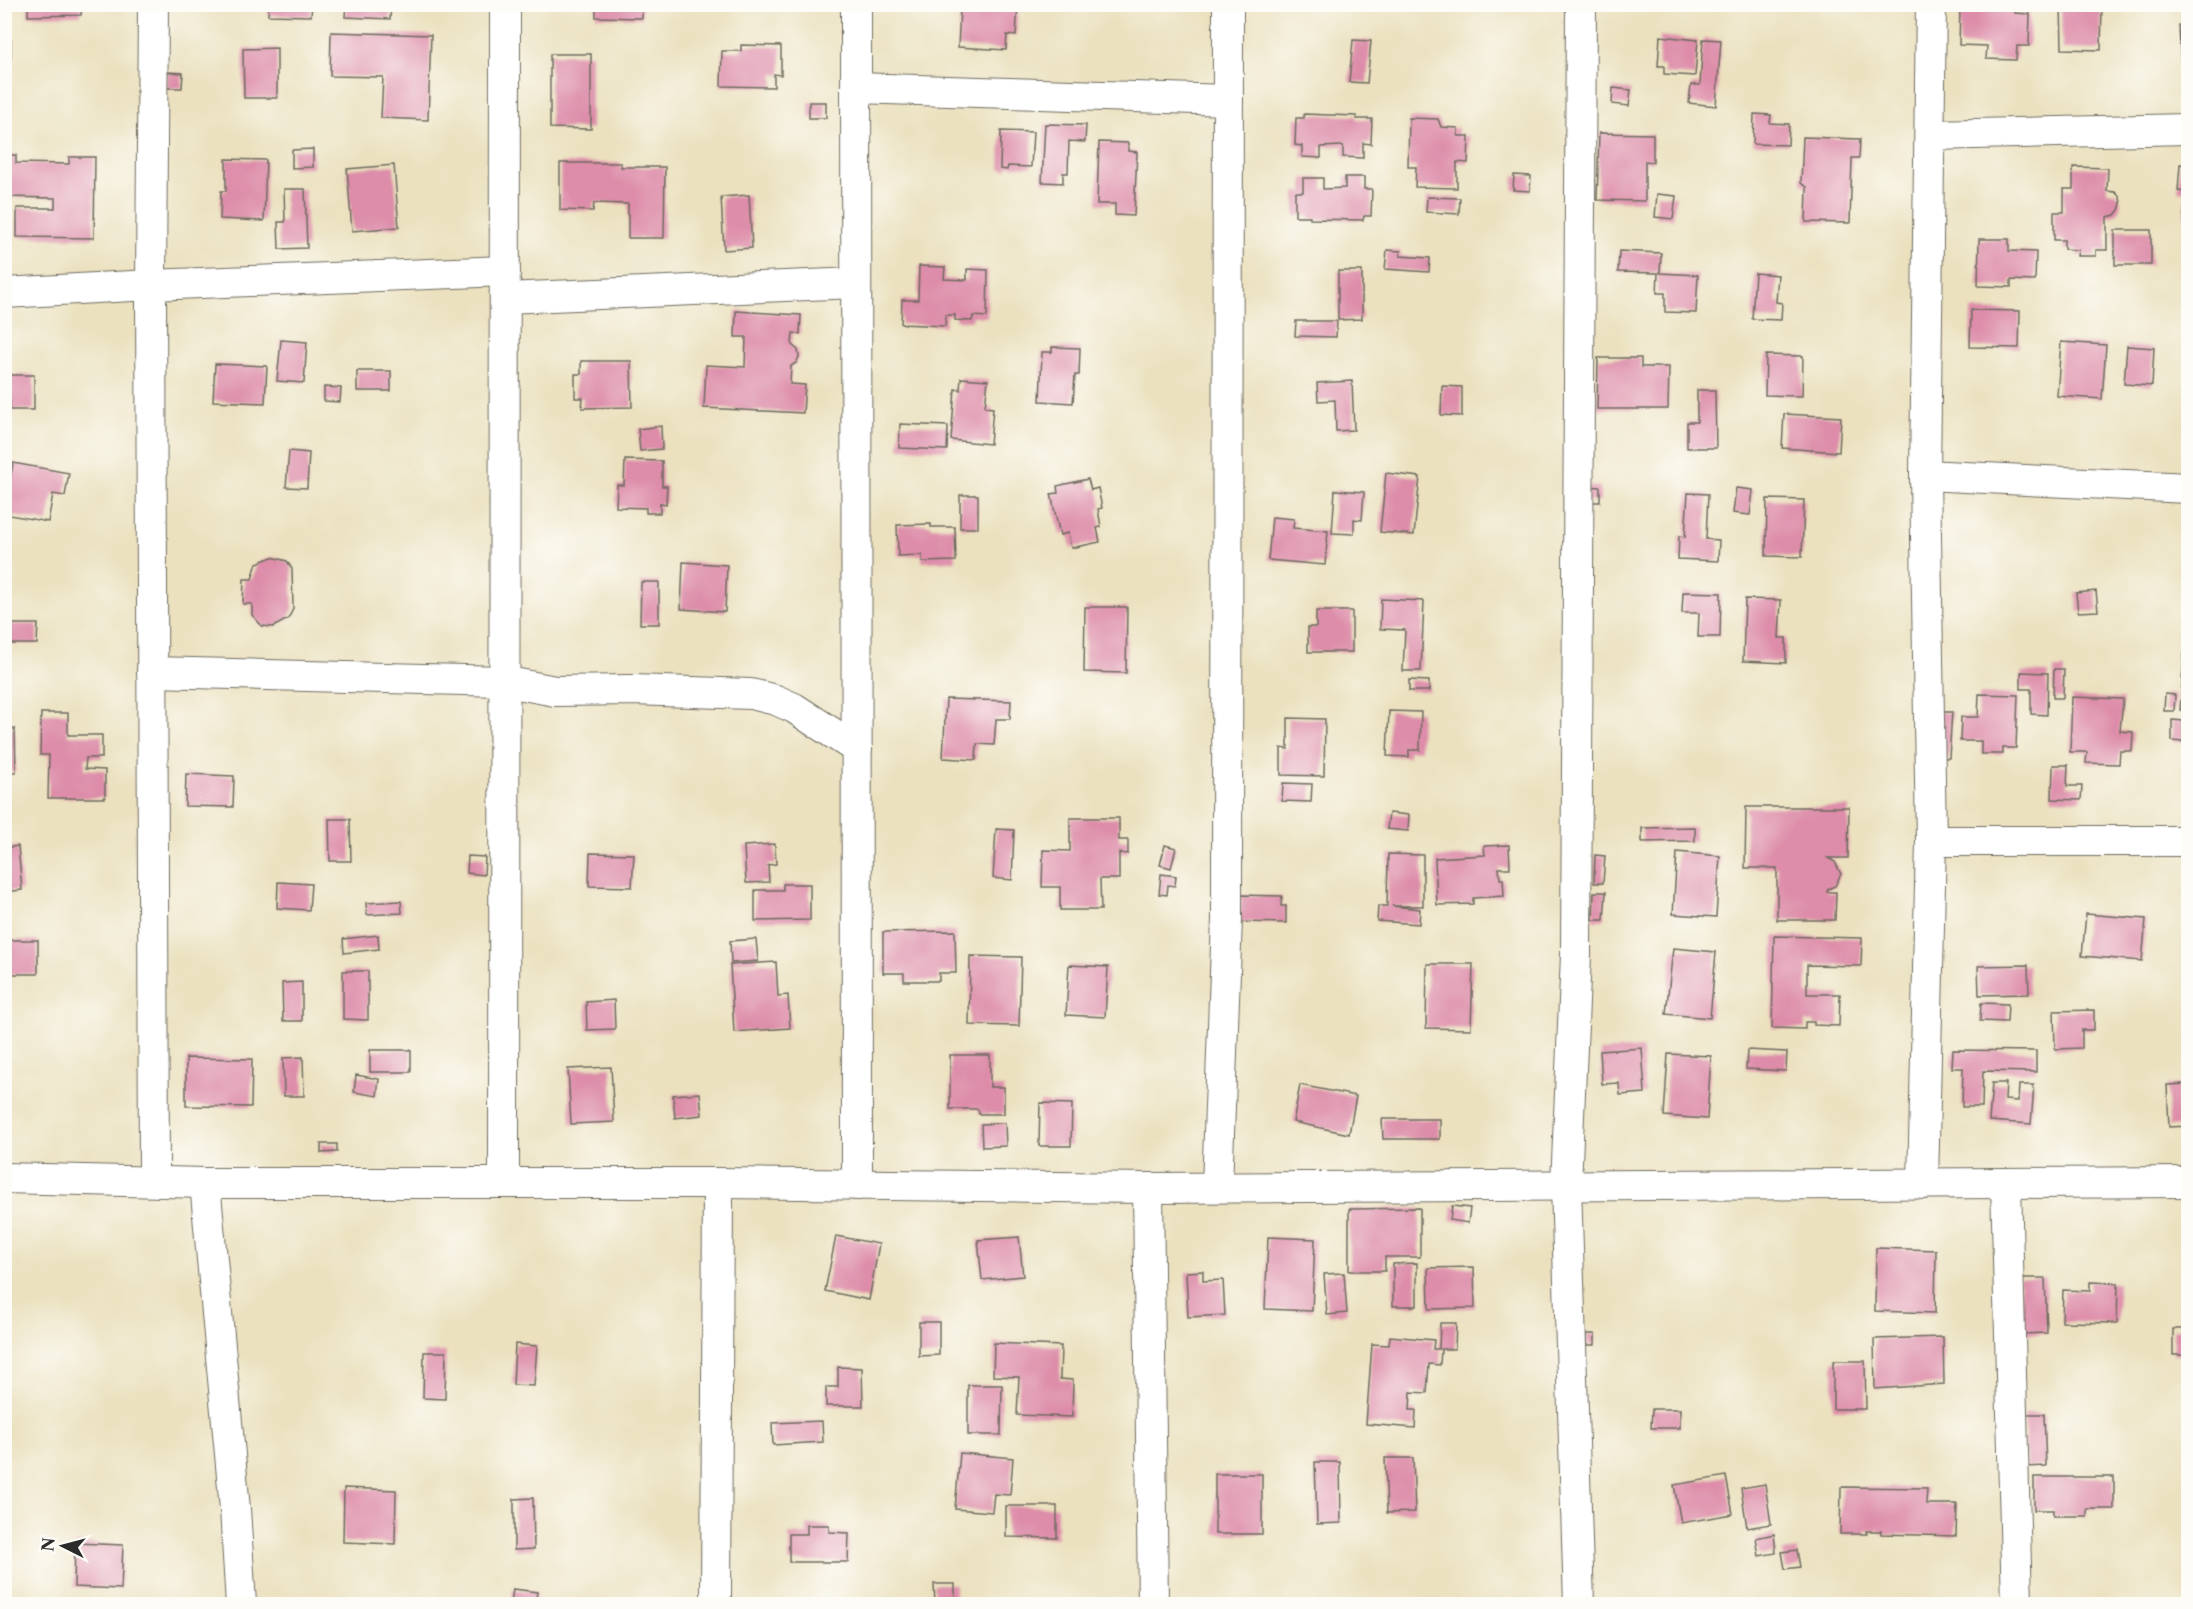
<svg xmlns="http://www.w3.org/2000/svg" width="2193" height="1609" font-family="'Libre Caslon Text',serif">
  <style>
    .building { fill: #dd8ca9 }
    .lines { fill: none; stroke-linecap: round; stroke-linejoin: round }
    .minor-casing { stroke: #6e6b5f; stroke-width: 32 }
    .minor { stroke: #fff; stroke-width: 30 }
  </style>
  <rect width="100%" height="100%" fill="#fdfcf7"/>
  <filter id="ink" filterUnits="userSpaceOnUse"><feTurbulence type="fractalNoise" baseFrequency=".0167" numOctaves="2"/><feDisplacementMap in="SourceGraphic" scale="12" xChannelSelector="R" yChannelSelector="G"/><feConvolveMatrix kernelMatrix="1 2 1 2 8 2 1 2 1" color-interpolation-filters="sRGB"/></filter>
  <filter id="wash" filterUnits="userSpaceOnUse"><feTurbulence type="fractalNoise" baseFrequency=".008" numOctaves="4" result="noise"/><feDisplacementMap in="SourceGraphic" scale="24" xChannelSelector="R" yChannelSelector="G"/><feGaussianBlur stdDeviation="1.35" result="paint"/><feColorMatrix in="noise" values="0 0 0 0 0 0 0 0 0 0 0 0 0 0 0 0 0 1.4 0 .05"/><feComposite in="paint" operator="in"/></filter>
  <g filter="url(#wash)">
    <rect width="100%" height="100%" fill="#ebe1bf"/>
    <g id="blocks">
      <g class="building">
        <polygon points="28,4 82,4 81,15 28,16"/>
        <polygon points="269,4 312,4 311,16 268,15"/>
        <polygon points="346,4 391,4 390,19 345,17"/>
        <polygon points="596,4 642,4 642,18 596,17"/>
        <polygon points="979,4 1018,4 1016,36 1007,35 1006,50 958,47 960,9 979,10"/>
        <polygon points="1969,4 2015,4 2015,13 2030,14 2029,46 2017,46 2016,60 1986,59 1987,46 1959,45 1960,9 1969,9"/>
        <polygon points="2061,4 2102,4 2101,50 2062,49"/>
        <polygon points="2188,24 2188,67 2181,68 2179,25"/>
        <polygon points="331,32 431,35 428,120 381,118 383,77 330,76"/>
        <polygon points="1660,36 1698,40 1695,76 1664,74 1664,66 1658,66"/>
        <polygon points="1703,39 1721,40 1716,106 1689,103 1691,85 1700,85"/>
        <rect x="4" y="40" width="7" height="17"/>
        <polygon points="1353,40 1371,41 1367,83 1349,82"/>
        <polygon points="741,45 781,46 781,75 774,74 774,87 721,86 722,51 741,51"/>
        <polygon points="277,48 277,98 244,98 243,49"/>
        <polygon points="550,54 591,54 591,129 550,128"/>
        <polygon points="167,72 183,73 182,88 167,88"/>
        <polygon points="1613,88 1631,90 1629,106 1612,104"/>
        <rect x="809" y="102" width="17" height="16"/>
        <polygon points="1304,114 1356,116 1357,119 1372,119 1371,144 1363,143 1363,158 1343,157 1343,146 1342,146 1321,147 1321,158 1302,157 1302,146 1295,145 1296,118 1304,118"/>
        <polygon points="1754,114 1771,115 1770,123 1789,124 1788,145 1753,144"/>
        <polygon points="1409,118 1438,119 1441,127 1458,128 1458,136 1469,136 1468,163 1457,162 1457,188 1415,187 1416,167 1408,167"/>
        <polygon points="1045,124 1086,125 1085,142 1069,141 1068,173 1063,173 1063,183 1042,182"/>
        <polygon points="1001,131 1033,132 1031,167 1008,166 1007,170 1000,169"/>
        <polygon points="1599,133 1653,134 1653,162 1645,161 1645,201 1597,200"/>
        <polygon points="1803,137 1860,139 1859,158 1852,158 1850,223 1806,222 1807,187 1801,183"/>
        <polygon points="1099,142 1128,143 1128,151 1137,152 1134,216 1115,215 1115,204 1097,204"/>
        <polygon points="313,149 313,167 292,168 292,150"/>
        <polygon points="4,155 16,155 16,163 69,164 69,157 95,157 94,238 17,237 17,208 55,208 55,198 4,197"/>
        <polygon points="226,159 266,160 264,221 220,219 221,191 226,191"/>
        <polygon points="560,163 621,163 621,167 665,167 664,238 628,238 628,204 594,203 593,211 560,210"/>
        <polygon points="2180,164 2188,165 2188,217 2184,217 2186,192 2178,191"/>
        <polygon points="394,165 399,227 352,231 347,169"/>
        <polygon points="2073,167 2108,168 2107,191 2115,192 2120,197 2121,204 2119,210 2115,215 2107,217 2107,250 2096,250 2096,256 2077,256 2078,250 2064,249 2064,240 2054,240 2054,212 2064,212 2064,189 2073,189"/>
        <polygon points="1514,175 1531,176 1530,191 1513,190"/>
        <polygon points="1345,177 1364,177 1364,189 1372,189 1371,216 1364,216 1363,220 1310,219 1310,216 1295,216 1295,192 1303,192 1303,178 1323,178 1323,189 1324,189 1345,188"/>
        <polygon points="284,189 305,189 307,248 279,249 278,222 285,222"/>
        <polygon points="1657,194 1676,196 1673,219 1655,217"/>
        <polygon points="749,195 752,248 724,250 721,197"/>
        <polygon points="1427,197 1460,198 1459,214 1426,212"/>
        <rect x="2115" y="230" width="36" height="35"/>
        <polygon points="1979,239 2009,239 2009,251 2036,252 2035,281 2011,280 2011,287 1978,286"/>
        <polygon points="1387,250 1401,251 1400,256 1430,258 1429,272 1385,269"/>
        <polygon points="1619,251 1661,253 1660,273 1698,275 1696,313 1665,312 1665,293 1657,293 1658,273 1618,272"/>
        <polygon points="919,266 945,267 944,279 967,280 967,269 988,270 987,317 973,316 972,321 955,320 955,315 946,315 945,326 901,324 902,300 918,300"/>
        <polygon points="1338,271 1362,271 1362,319 1338,320"/>
        <polygon points="1755,273 1778,275 1776,302 1782,303 1781,320 1752,319"/>
        <polygon points="1971,310 2020,311 2019,348 1970,347"/>
        <polygon points="736,311 801,315 800,334 793,333 792,345 798,350 799,357 796,363 791,366 790,384 805,385 803,413 704,408 706,365 745,367 746,337 735,337"/>
        <polygon points="1296,321 1337,321 1336,337 1295,336"/>
        <polygon points="281,340 307,342 304,383 277,381"/>
        <polygon points="2061,342 2106,345 2102,399 2057,396"/>
        <polygon points="2127,346 2154,348 2152,386 2124,384"/>
        <polygon points="1052,347 1080,348 1079,375 1075,375 1073,403 1040,401 1042,352 1052,352"/>
        <polygon points="1766,355 1803,356 1802,396 1765,395"/>
        <polygon points="1598,358 1641,358 1641,367 1669,367 1668,409 1597,409"/>
        <polygon points="581,361 631,361 632,407 582,408 583,398 575,398 575,374 581,374"/>
        <polygon points="215,364 267,366 265,403 213,401"/>
        <rect x="357" y="371" width="34" height="20"/>
        <polygon points="4,375 34,375 34,410 10,410 10,401 4,401"/>
        <polygon points="961,378 988,380 985,407 993,408 990,444 951,440 955,389 960,390"/>
        <polygon points="1352,381 1354,430 1336,431 1335,400 1318,401 1317,383"/>
        <polygon points="1442,386 1462,387 1462,416 1441,415"/>
        <polygon points="324,387 341,388 340,402 324,401"/>
        <polygon points="1697,390 1715,390 1716,448 1687,448 1687,422 1697,422"/>
        <polygon points="1784,414 1841,417 1839,452 1782,448"/>
        <polygon points="900,424 948,426 947,450 899,448"/>
        <polygon points="661,426 662,449 640,451 638,429"/>
        <polygon points="289,451 309,453 307,488 286,487"/>
        <polygon points="625,460 662,461 662,486 667,486 666,504 660,503 660,513 646,513 646,508 616,507 617,485 624,485"/>
        <polygon points="13,463 69,473 65,496 53,494 48,522 4,514"/>
        <polygon points="1386,473 1420,477 1414,535 1380,532"/>
        <polygon points="1088,479 1091,490 1098,488 1102,508 1098,509 1101,527 1097,528 1100,542 1071,548 1068,533 1060,535 1051,494 1058,493 1057,486"/>
        <polygon points="1583,486 1600,487 1600,502 1583,502"/>
        <polygon points="1736,488 1753,490 1750,515 1733,513"/>
        <polygon points="1335,490 1364,492 1362,520 1354,519 1354,534 1332,533"/>
        <polygon points="1688,493 1708,494 1706,539 1719,540 1718,561 1678,559 1679,536 1685,537"/>
        <rect x="960" y="495" width="18" height="33"/>
        <polygon points="1767,499 1804,500 1802,557 1766,556"/>
        <polygon points="1272,517 1294,519 1293,528 1328,531 1325,565 1268,560"/>
        <polygon points="931,524 931,527 955,527 956,561 922,562 922,555 898,556 897,525"/>
        <polygon points="272,557 287,561 292,569 293,609 288,619 273,627 262,626 252,615 252,604 243,604 244,579 252,579 257,563"/>
        <polygon points="683,562 727,565 725,612 681,609"/>
        <polygon points="641,582 659,582 659,624 640,624"/>
        <polygon points="2096,591 2098,611 2078,612 2076,593"/>
        <polygon points="1683,592 1721,593 1720,637 1698,637 1699,613 1682,613"/>
        <polygon points="1381,599 1424,601 1421,671 1403,671 1405,630 1380,629"/>
        <polygon points="1745,599 1781,600 1779,638 1786,638 1786,663 1743,661"/>
        <polygon points="1085,607 1127,607 1126,673 1084,672"/>
        <polygon points="1316,611 1352,611 1352,652 1308,652 1308,627 1316,627"/>
        <polygon points="4,624 38,624 37,644 4,644"/>
        <polygon points="2184,654 2188,655 2188,710 2180,710"/>
        <polygon points="2054,669 2064,669 2063,698 2053,698"/>
        <polygon points="2021,672 2048,673 2047,715 2031,714 2031,689 2021,689"/>
        <polygon points="1409,680 1429,681 1429,691 1409,691"/>
        <polygon points="1979,694 2018,695 2016,748 2003,748 2003,754 1981,754 1981,741 1960,741 1961,717 1978,717"/>
        <polygon points="2165,694 2175,695 2174,711 2164,711"/>
        <polygon points="2072,697 2123,699 2120,731 2133,732 2132,751 2120,751 2119,764 2086,763 2087,752 2070,752"/>
        <polygon points="946,699 1011,701 1010,719 996,719 994,745 977,744 976,760 943,758"/>
        <polygon points="1389,711 1421,712 1420,750 1409,750 1409,757 1387,756"/>
        <polygon points="1935,712 1952,712 1949,758 1933,757"/>
        <polygon points="41,713 68,713 68,735 102,735 102,758 86,758 85,769 105,770 105,798 48,798 49,755 40,755"/>
        <polygon points="1288,718 1325,719 1324,776 1281,775 1281,748 1288,749"/>
        <polygon points="2172,720 2183,721 2183,742 2172,741"/>
        <polygon points="5,729 15,729 16,772 5,772"/>
        <polygon points="2053,765 2068,765 2067,786 2082,786 2081,800 2052,799"/>
        <polygon points="186,774 234,776 233,807 185,806"/>
        <polygon points="1283,783 1312,784 1311,802 1282,801"/>
        <polygon points="1746,807 1849,807 1848,858 1828,858 1835,862 1841,874 1835,886 1828,889 1827,892 1836,892 1835,920 1777,920 1777,868 1745,868"/>
        <polygon points="1389,813 1409,815 1408,831 1387,829"/>
        <polygon points="1070,818 1119,818 1119,840 1128,840 1128,854 1119,853 1119,879 1100,879 1101,910 1060,910 1060,887 1042,887 1043,850 1070,851"/>
        <polygon points="329,819 350,819 351,861 330,861"/>
        <polygon points="1695,827 1695,841 1642,842 1642,828"/>
        <polygon points="996,829 1014,830 1012,880 993,878"/>
        <polygon points="775,844 776,864 768,865 769,882 746,883 744,846"/>
        <polygon points="1165,845 1176,848 1171,868 1160,865"/>
        <polygon points="1509,845 1510,868 1499,868 1500,879 1503,879 1504,896 1473,898 1473,904 1437,905 1435,858 1485,855 1484,846"/>
        <polygon points="18,846 22,890 4,892 4,848"/>
        <polygon points="1677,852 1720,856 1716,917 1673,914"/>
        <polygon points="590,853 634,854 632,887 589,886"/>
        <polygon points="1388,854 1423,855 1423,906 1392,906 1420,909 1419,924 1377,921 1378,906 1387,906"/>
        <polygon points="1595,855 1605,856 1603,883 1594,883"/>
        <polygon points="468,856 485,857 484,875 467,873"/>
        <polygon points="1161,874 1176,876 1175,886 1168,885 1167,895 1159,894"/>
        <polygon points="278,882 311,884 309,910 277,908"/>
        <polygon points="783,884 810,884 810,920 755,921 755,890 783,890"/>
        <polygon points="1594,892 1606,892 1604,920 1593,920"/>
        <polygon points="1241,895 1282,896 1281,906 1286,906 1286,923 1240,922"/>
        <polygon points="401,901 402,913 367,915 366,903"/>
        <polygon points="2086,914 2146,919 2142,961 2082,956"/>
        <polygon points="955,931 956,973 939,973 939,981 904,981 904,973 883,973 883,932"/>
        <polygon points="378,935 379,949 344,953 343,939"/>
        <polygon points="1774,936 1862,938 1861,966 1807,965 1807,994 1840,994 1839,1026 1814,1025 1814,1022 1805,1022 1805,1029 1772,1028"/>
        <polygon points="756,939 758,961 731,963 730,941"/>
        <rect x="4" y="940" width="34" height="34"/>
        <polygon points="1673,948 1716,952 1710,1018 1666,1014"/>
        <polygon points="970,956 1021,957 1019,1026 969,1025"/>
        <polygon points="776,962 778,996 788,995 790,1028 734,1032 730,965"/>
        <polygon points="1427,964 1473,964 1471,1029 1426,1028"/>
        <polygon points="1069,965 1108,967 1105,1017 1066,1015"/>
        <polygon points="2028,965 2029,994 1979,995 1978,966"/>
        <polygon points="343,971 368,971 368,1020 343,1019"/>
        <polygon points="302,982 302,1021 283,1021 282,983"/>
        <polygon points="614,1000 615,1029 587,1030 586,1002"/>
        <polygon points="1981,1003 2008,1004 2007,1022 1980,1021"/>
        <polygon points="2094,1010 2094,1030 2082,1030 2082,1048 2055,1049 2054,1011"/>
        <polygon points="1642,1048 1645,1093 1620,1095 1619,1083 1602,1084 1600,1051"/>
        <rect x="370" y="1050" width="41" height="22"/>
        <polygon points="1747,1050 1787,1052 1786,1071 1746,1069"/>
        <polygon points="1953,1050 2036,1051 2036,1072 1983,1071 1982,1107 1962,1107 1963,1068 1952,1068"/>
        <polygon points="1668,1054 1711,1056 1707,1119 1664,1116"/>
        <polygon points="950,1055 990,1055 990,1087 1004,1087 1004,1114 979,1114 978,1109 950,1109"/>
        <polygon points="303,1057 304,1096 284,1096 283,1058"/>
        <polygon points="186,1058 252,1059 251,1107 186,1106"/>
        <polygon points="611,1067 614,1122 571,1124 568,1069"/>
        <polygon points="356,1075 379,1079 377,1096 354,1092"/>
        <polygon points="1992,1083 2006,1083 2005,1100 2018,1101 2019,1085 2034,1085 2031,1124 1989,1121"/>
        <polygon points="2188,1084 2188,1126 2169,1127 2167,1085"/>
        <polygon points="1300,1085 1356,1096 1349,1134 1293,1122"/>
        <polygon points="700,1093 702,1115 675,1118 673,1095"/>
        <polygon points="1040,1103 1072,1104 1071,1146 1039,1146"/>
        <polygon points="1382,1119 1440,1119 1440,1139 1383,1139"/>
        <polygon points="1005,1123 1006,1146 982,1147 981,1124"/>
        <polygon points="321,1144 337,1144 337,1152 321,1153"/>
        <polygon points="1452,1206 1470,1208 1468,1223 1450,1220"/>
        <polygon points="1420,1208 1420,1257 1385,1257 1385,1271 1349,1271 1349,1209"/>
        <polygon points="836,1236 879,1244 869,1300 825,1291"/>
        <polygon points="1019,1237 1023,1276 982,1280 978,1240"/>
        <polygon points="1268,1237 1315,1239 1312,1311 1265,1309"/>
        <polygon points="1876,1248 1936,1250 1935,1313 1875,1311"/>
        <polygon points="1417,1263 1417,1306 1393,1306 1393,1264"/>
        <polygon points="1474,1267 1475,1308 1429,1309 1428,1268"/>
        <polygon points="1203,1271 1203,1281 1223,1280 1225,1315 1188,1317 1186,1272"/>
        <polygon points="1344,1273 1347,1313 1327,1315 1324,1274"/>
        <polygon points="2019,1278 2045,1278 2047,1333 2021,1334"/>
        <polygon points="2090,1282 2118,1283 2117,1323 2062,1322 2063,1290 2090,1291"/>
        <polygon points="919,1322 939,1322 939,1355 919,1356"/>
        <polygon points="1440,1323 1456,1323 1455,1349 1441,1349 1440,1365 1429,1364 1427,1393 1411,1392 1410,1410 1416,1410 1415,1428 1366,1424 1372,1344 1389,1345 1390,1336 1434,1340 1433,1349 1439,1349"/>
        <rect x="2173" y="1329" width="15" height="26"/>
        <rect x="1587" y="1334" width="8" height="11"/>
        <polygon points="1943,1337 1944,1384 1875,1389 1874,1339"/>
        <polygon points="994,1343 1061,1346 1060,1379 1073,1380 1072,1417 1017,1415 1019,1377 993,1376"/>
        <polygon points="515,1344 537,1346 534,1386 513,1385"/>
        <polygon points="424,1352 446,1352 445,1399 423,1398"/>
        <polygon points="1833,1361 1865,1361 1866,1409 1833,1409"/>
        <polygon points="838,1367 862,1368 863,1406 826,1406 826,1387 838,1387"/>
        <polygon points="968,1385 1002,1385 1001,1435 968,1435"/>
        <polygon points="1652,1409 1680,1409 1680,1428 1651,1428"/>
        <polygon points="2024,1414 2044,1414 2046,1466 2026,1467"/>
        <polygon points="822,1421 823,1442 773,1445 772,1423"/>
        <polygon points="960,1453 1013,1458 1010,1495 994,1494 992,1512 955,1509"/>
        <polygon points="1385,1458 1413,1458 1415,1512 1387,1513"/>
        <polygon points="1315,1462 1340,1462 1341,1523 1317,1524"/>
        <rect x="1215" y="1474" width="47" height="60"/>
        <polygon points="1726,1476 1733,1514 1681,1523 1674,1485"/>
        <polygon points="2034,1477 2114,1477 2114,1509 2087,1509 2087,1516 2053,1516 2053,1510 2034,1510"/>
        <polygon points="1765,1484 1771,1524 1747,1528 1741,1488"/>
        <polygon points="1841,1487 1927,1488 1926,1504 1957,1504 1956,1536 1881,1534 1881,1531 1866,1531 1867,1534 1840,1534"/>
        <polygon points="344,1488 396,1490 395,1544 343,1542"/>
        <polygon points="533,1498 534,1549 514,1550 514,1499"/>
        <polygon points="1006,1506 1057,1506 1057,1538 1006,1537"/>
        <polygon points="807,1525 829,1525 829,1532 849,1533 848,1562 789,1562 789,1534 807,1534"/>
        <polygon points="1774,1534 1776,1553 1759,1556 1756,1538"/>
        <polygon points="75,1543 123,1545 121,1589 74,1587"/>
        <polygon points="1797,1550 1800,1567 1785,1569 1782,1552"/>
        <polygon points="934,1584 955,1584 955,1604 935,1604"/>
        <polygon points="513,1589 537,1592 535,1604 511,1604"/>
      </g>
    </g>
  </g>
  <g filter="url(#ink)">
    <use href="#blocks" fill-opacity="0" stroke="#6e6b5f" stroke-width="1.5"/>
    <g class="lines">
      <defs>
        <g id="minor">
          <polyline points="153,4 151,285 154,1181"/>
          <polyline points="856,4 857,1185"/>
          <polyline points="856,88 1228,100"/>
          <polyline points="1930,135 2188,129"/>
          <polyline points="4,293 151,285 505,271"/>
          <polyline points="505,298 856,283"/>
          <polyline points="1925,475 2188,488"/>
          <polyline points="152,672 503,681 555,691 632,690 751,694 776,700 794,708 857,749"/>
          <polyline points="1931,841 2188,841"/>
          <polyline points="4,1178 205,1183 718,1183 1148,1188 2188,1182"/>
          <polyline points="205,1183 235,1509 241,1604"/>
          <polyline points="504,1183 505,4"/>
          <polyline points="2006,1183 2017,1604"/>
          <polyline points="1923,1184 1931,841 1925,475 1931,4"/>
          <polyline points="1217,1187 1227,919 1228,4"/>
          <polyline points="1148,1188 1153,1604"/>
          <polyline points="716,1604 718,1183"/>
          <polyline points="1579,1604 1566,1185 1576,955 1581,4"/>
        </g>
      </defs>
      <use href="#minor" class="minor-casing"/>
      <use href="#minor" class="minor"/>
    </g>
  </g>
  <rect width="2193" height="1609" fill="none" stroke="#fdfcf7" stroke-width="24"/>
  <g transform="translate(63 1546) rotate(276)" stroke="#fdfcf7" stroke-width="4.5" paint-order="stroke">
  <path d="M0-4.5L10 22L0 15L-10 22Z" fill="#2b2b2b"/>
  <text y="-9" font-size="16" font-weight="bold" text-anchor="middle" fill="#2b2b2b">N</text>
  </g>
</svg>
